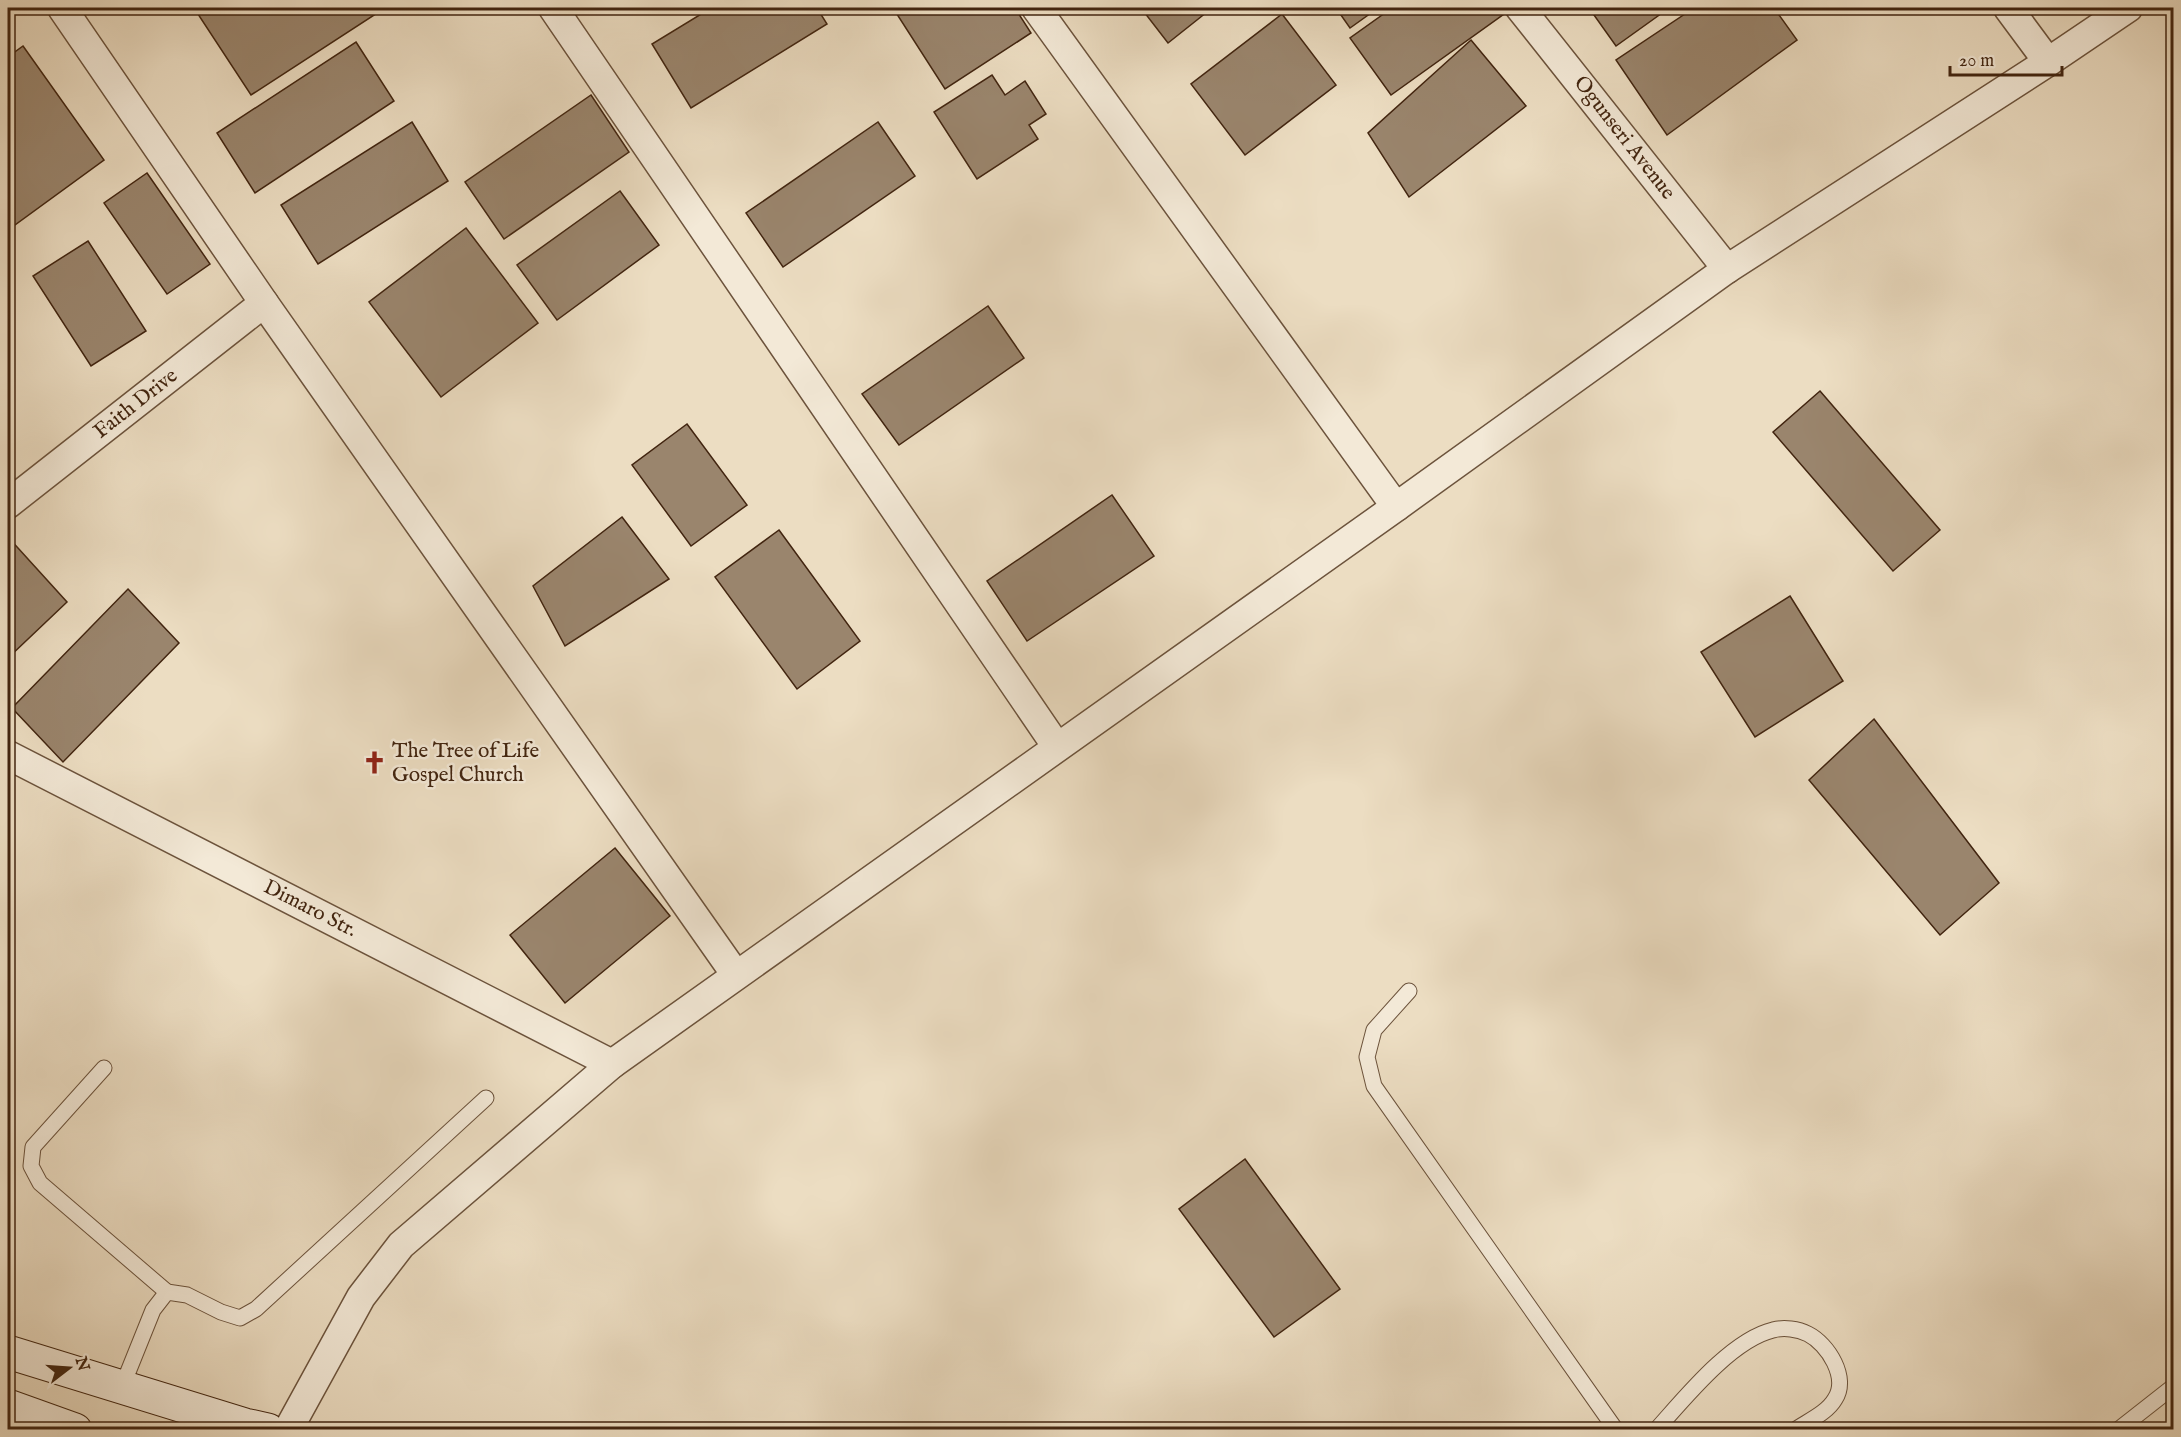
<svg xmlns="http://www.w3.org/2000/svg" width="2181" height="1437" font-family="'IM FELL English',serif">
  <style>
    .building { fill: #9a856d; stroke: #422510; stroke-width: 1.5 }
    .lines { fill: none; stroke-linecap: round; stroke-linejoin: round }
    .lane-casing { stroke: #6c533c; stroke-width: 17 }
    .street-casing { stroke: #6c533c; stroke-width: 31 }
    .secondary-casing { stroke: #422510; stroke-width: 35 }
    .lane { stroke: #f3e9d7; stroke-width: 15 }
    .street { stroke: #f3e9d7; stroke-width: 28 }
    .secondary { stroke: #f3e9d7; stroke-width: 33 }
    .labels { text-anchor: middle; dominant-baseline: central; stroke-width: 5; stroke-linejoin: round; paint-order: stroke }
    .street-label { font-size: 21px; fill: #422510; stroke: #f3e9d7 }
    .poi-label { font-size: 21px; fill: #422510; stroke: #f3e9d7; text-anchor: start }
  </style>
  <rect width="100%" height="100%" fill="#ecddc2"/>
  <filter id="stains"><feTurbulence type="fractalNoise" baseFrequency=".00333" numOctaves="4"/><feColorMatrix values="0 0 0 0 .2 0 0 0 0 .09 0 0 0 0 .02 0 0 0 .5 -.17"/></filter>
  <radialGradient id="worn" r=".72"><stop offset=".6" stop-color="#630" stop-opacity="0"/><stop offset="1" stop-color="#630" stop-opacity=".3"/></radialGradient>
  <g class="building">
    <polygon points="194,8 385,8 251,95"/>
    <polygon points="711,8 817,8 827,24 691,108 652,44"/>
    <polygon points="893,8 1015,8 1031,33 945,89"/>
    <polygon points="1141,8 1212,8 1168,43"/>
    <polygon points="1336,8 1378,8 1350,28"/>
    <polygon points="1392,8 1499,8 1504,14 1391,95 1350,38"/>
    <polygon points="1589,8 1669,8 1616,46"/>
    <polygon points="1694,8 1774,8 1797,40 1667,135 1616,60"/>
    <polygon points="1282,14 1336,85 1245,155 1191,84"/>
    <polygon points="1471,40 1526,106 1409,197 1368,133"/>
    <polygon points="356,42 394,101 255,193 217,133"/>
    <polygon points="23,46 104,160 8,230 8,57"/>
    <polygon points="992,75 1005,95 1025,81 1046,114 1029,125 1038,139 977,179 934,112"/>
    <polygon points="591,95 629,152 504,239 465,182"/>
    <polygon points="412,122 448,181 318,264 281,205"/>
    <polygon points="878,122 915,176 783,267 746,213"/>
    <polygon points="147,173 210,264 167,294 104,203"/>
    <polygon points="620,191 659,245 557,320 517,265"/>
    <polygon points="466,228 538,323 441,397 369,302"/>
    <polygon points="88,241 146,331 91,366 33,276"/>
    <polygon points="988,306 1024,358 899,445 862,394"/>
    <polygon points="1820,391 1940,530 1893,571 1773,432"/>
    <polygon points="687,424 747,505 691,546 632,465"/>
    <polygon points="1112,495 1154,556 1027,641 987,581"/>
    <polygon points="622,517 669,579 565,646 533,586"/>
    <polygon points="779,530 860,641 797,689 715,577"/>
    <polygon points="8,537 67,602 8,658"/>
    <polygon points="128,589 179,643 63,762 12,708"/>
    <polygon points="1790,596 1843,681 1755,737 1701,652"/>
    <polygon points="1874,719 1999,883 1940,935 1809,780"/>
    <polygon points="615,848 670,916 565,1003 510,935"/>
    <polygon points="1245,1159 1340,1289 1274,1337 1179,1209"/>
  </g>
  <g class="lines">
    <defs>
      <g id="lane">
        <polyline points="1409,991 1374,1030 1367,1057 1374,1086 1616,1430"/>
        <polyline points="104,1068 33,1147 31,1166 40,1183 167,1292"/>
        <polyline points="122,1387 153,1310 167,1292 187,1295 221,1312 240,1318 256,1309 486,1098"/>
        <path d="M1656 1430C1684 1399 1731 1340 1773 1330 1784 1327 1798 1329 1808 1334 1828 1344 1849 1378 1835 1399 1827 1413 1808 1421 1795 1430"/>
        <polyline points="2118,1430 2174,1386"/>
      </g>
      <g id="street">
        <polyline points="62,8 264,303 736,975"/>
        <polyline points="553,8 1057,747"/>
        <polyline points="1036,8 1396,507"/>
        <polyline points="1520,8 1727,269"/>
        <polyline points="2008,8 2048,62"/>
        <polyline points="8,504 264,303"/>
        <polyline points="8,755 612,1064"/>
        <polyline points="288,1430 361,1297 401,1245 612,1064 1396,507 1727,269 2048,62 2128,8"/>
      </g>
      <g id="secondary">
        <polyline points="8,1352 245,1425 268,1430"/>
        <polyline points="8,1406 75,1430"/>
      </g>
    </defs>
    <use href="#lane" class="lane-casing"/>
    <use href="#street" class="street-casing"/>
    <use href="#secondary" class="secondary-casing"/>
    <use href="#lane" class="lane"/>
    <use href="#street" class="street"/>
    <use href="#secondary" class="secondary"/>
  </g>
  <defs>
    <symbol id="church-bare" viewBox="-9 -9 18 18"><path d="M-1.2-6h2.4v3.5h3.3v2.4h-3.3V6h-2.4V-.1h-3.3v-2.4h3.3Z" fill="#8f2418" stroke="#f3e9d7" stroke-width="2.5" paint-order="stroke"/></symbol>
  </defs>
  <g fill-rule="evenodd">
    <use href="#church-bare" x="358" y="746" width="33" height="33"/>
  </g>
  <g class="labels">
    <g class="street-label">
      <text transform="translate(1624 138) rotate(52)">Ogunseri Avenue</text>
      <text transform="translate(136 404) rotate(-38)">Faith Drive</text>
      <text transform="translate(310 909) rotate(27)">Dimaro Str.</text>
    </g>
    <g class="poi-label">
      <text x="392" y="751">The Tree of Life<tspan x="392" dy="24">Gospel Church</tspan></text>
    </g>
  </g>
  <rect width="2181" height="1437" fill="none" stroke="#ecddc2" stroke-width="30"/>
  <rect x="9" y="9" width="2163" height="1419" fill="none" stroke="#422510" stroke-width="3"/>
  <rect x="15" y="15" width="2151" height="1407" fill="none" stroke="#422510" stroke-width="1.5"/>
  <g transform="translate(69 1368) rotate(73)" stroke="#f3e9d7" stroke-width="4.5" paint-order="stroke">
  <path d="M0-4.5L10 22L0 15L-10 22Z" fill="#422510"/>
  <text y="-9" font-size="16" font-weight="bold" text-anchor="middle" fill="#422510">N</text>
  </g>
  <path d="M1950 66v9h112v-9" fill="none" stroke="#422510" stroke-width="3"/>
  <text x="1959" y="66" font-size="18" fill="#422510" stroke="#f3e9d7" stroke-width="4.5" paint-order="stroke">20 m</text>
  <rect width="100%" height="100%" filter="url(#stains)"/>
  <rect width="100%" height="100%" fill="url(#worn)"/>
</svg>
